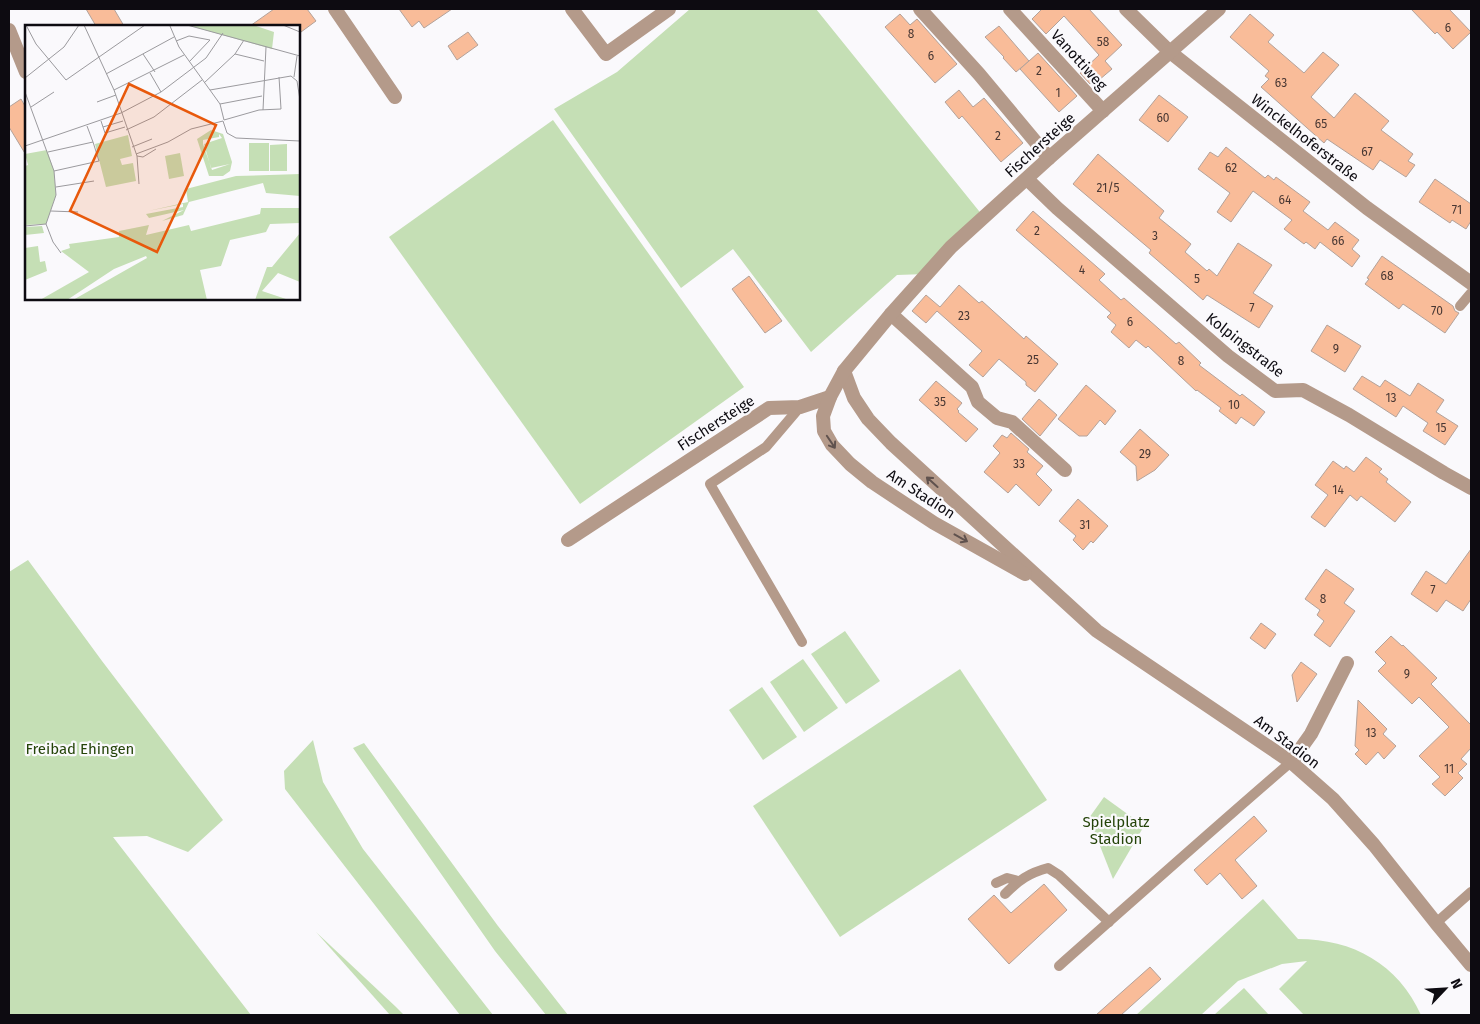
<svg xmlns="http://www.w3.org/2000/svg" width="1480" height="1024" font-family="'Fira Sans',sans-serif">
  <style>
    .green { fill: #c5dfb5 }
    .building { fill: #f9bc99; stroke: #b3a29a }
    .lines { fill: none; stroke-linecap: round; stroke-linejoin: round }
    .service { stroke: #b49a8a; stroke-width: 10 }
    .minor { stroke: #b49a8a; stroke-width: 14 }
    .tertiary { stroke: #b49a8a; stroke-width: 14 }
    .oneway { stroke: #60524e }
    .labels { text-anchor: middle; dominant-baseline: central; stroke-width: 4.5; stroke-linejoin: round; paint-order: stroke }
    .number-label { font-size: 12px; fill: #483733 }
    .street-label { font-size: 15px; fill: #0d0b11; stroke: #faf9fc }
    .park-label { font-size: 15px; fill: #254409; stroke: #faf9fc }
    .inset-road { fill: none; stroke: #9b9a9e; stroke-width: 1 }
    .view { fill: #e8590c; fill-opacity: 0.15; stroke: #e8590c; stroke-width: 2.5 }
    .inset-edge { fill: none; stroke: #0d0b11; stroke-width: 2.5 }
  </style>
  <rect width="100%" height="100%" fill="#faf9fc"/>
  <g class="green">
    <polygon points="690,9 816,9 983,216 926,274 897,275 811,352 733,249 681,288 554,109 617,72"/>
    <polygon points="553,120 744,387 580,504 389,237"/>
    <polygon points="28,560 102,661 223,820 188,852 147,836 113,837 251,1015 9,1015 9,572"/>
    <polygon points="845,631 880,681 846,704 811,654"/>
    <polygon points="803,659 838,708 804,732 770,682"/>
    <polygon points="960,669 1047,800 840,937 753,806"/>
    <polygon points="762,687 797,737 763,760 729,710"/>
    <polygon points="313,740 323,782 363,849 493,1015 460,1015 285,789 284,771"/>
    <polygon points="364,743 498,926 568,1015 546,1015 495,951 353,748"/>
    <polygon points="1104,797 1144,826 1113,879 1089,818"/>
    <path d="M1263 899 1298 939C1353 939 1398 964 1421 1015H1304L1279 989 1307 961 1282 964 1238 981 1201 1015H1136Z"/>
    <polygon points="316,932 396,1007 404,1015 390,1015"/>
    <polygon points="1244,988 1269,1015 1214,1015"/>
  </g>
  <g class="building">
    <polygon points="86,9 114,9 124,26 96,26"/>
    <polygon points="274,9 307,9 316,21 301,32 299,26 250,26"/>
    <polygon points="399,9 452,9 424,28 419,21 412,27"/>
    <polygon points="1042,9 1089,9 1122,45 1105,61 1112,69 1099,80 1097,78 1090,84 1080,73 1099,55 1064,16 1046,34 1032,19"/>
    <polygon points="1411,9 1449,9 1471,32 1453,49 1437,32 1435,34"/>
    <polygon points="900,14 910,25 917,19 957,64 935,83 885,27"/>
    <polygon points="1250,14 1274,35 1268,42 1304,73 1323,52 1339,65 1311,97 1334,118 1355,93 1389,121 1381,130 1413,154 1408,161 1415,165 1406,177 1380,160 1373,170 1327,139 1324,143 1261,87 1269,79 1265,76 1269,71 1230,37"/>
    <polygon points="999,26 1029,61 1016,72 1003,58 1004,57 985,37"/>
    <polygon points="468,32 478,45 457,60 448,46"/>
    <polygon points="1038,53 1077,96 1059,112 1020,69"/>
    <polygon points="959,90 973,107 984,98 1023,143 1001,162 962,116 959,119 945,102"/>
    <polygon points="1159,95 1188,117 1168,142 1139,120"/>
    <polygon points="21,99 26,108 26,155 9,127 9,107"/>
    <polygon points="1226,147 1265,178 1268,175 1274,180 1276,177 1310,202 1303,211 1328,230 1335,222 1359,240 1352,249 1360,256 1352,267 1320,242 1315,249 1306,242 1304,244 1284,229 1292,220 1253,191 1231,222 1217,212 1230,193 1198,169 1210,152 1218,157"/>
    <polygon points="1098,154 1164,211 1159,218 1191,244 1185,252 1207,271 1209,269 1217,276 1238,243 1272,265 1253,293 1273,306 1259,328 1207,295 1203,300 1149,253 1151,250 1073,184"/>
    <polygon points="1435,179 1471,204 1471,221 1466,229 1452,220 1450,223 1419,202"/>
    <polygon points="1033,211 1105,274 1099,280 1121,300 1124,298 1176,344 1179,342 1201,363 1199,365 1240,396 1242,394 1265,412 1254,426 1241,417 1236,424 1219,411 1221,408 1197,390 1196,391 1148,346 1146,348 1136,340 1129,348 1111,332 1116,325 1107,317 1111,313 1016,230"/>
    <polygon points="1382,256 1453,306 1455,311 1459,313 1445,333 1403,304 1399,309 1365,284 1369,279 1367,278"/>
    <polygon points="749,276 782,321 765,333 732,289"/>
    <polygon points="959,285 979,303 982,301 1024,339 1026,336 1058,364 1035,392 1026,385 1026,382 999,359 983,377 969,365 982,351 937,311 926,323 912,311 926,295 940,307"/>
    <polygon points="1327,325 1361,346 1345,372 1311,351"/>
    <polygon points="1362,376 1380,387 1385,380 1410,396 1418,383 1444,400 1436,412 1458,426 1445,445 1423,431 1428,423 1403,406 1396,417 1353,389"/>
    <polygon points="936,381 962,403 957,409 959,411 958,412 978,429 966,442 919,400"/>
    <polygon points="1086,385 1116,411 1105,425 1100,420 1087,436 1079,436 1058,419"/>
    <polygon points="1039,399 1057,415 1040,436 1022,419"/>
    <polygon points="1140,429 1169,455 1155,470 1137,481 1136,466 1120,452"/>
    <polygon points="1011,433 1029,449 1027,452 1043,466 1036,474 1052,490 1039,506 1016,484 1008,493 984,472 1000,453 993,446 1002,435 1007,438"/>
    <polygon points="1366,457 1382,469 1379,472 1388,479 1386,482 1411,502 1395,522 1361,496 1357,501 1350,495 1325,527 1311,517 1328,495 1315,485 1333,461 1344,469 1346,466 1354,472"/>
    <polygon points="1078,499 1108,526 1093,543 1091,541 1083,550 1073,540 1076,536 1059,521"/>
    <polygon points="1471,549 1471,599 1463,611 1446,600 1437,612 1411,594 1426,571 1446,584"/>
    <polygon points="1326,569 1354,589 1344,603 1355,611 1330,647 1314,635 1324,621 1317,615 1320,610 1305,599"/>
    <polygon points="1261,623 1276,634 1265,649 1250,638"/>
    <polygon points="1391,636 1402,646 1403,645 1437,678 1431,684 1471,725 1471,748 1461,759 1467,764 1458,773 1463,778 1445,796 1432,784 1440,777 1419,756 1449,727 1419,697 1412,704 1378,671 1386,663 1375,652"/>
    <polygon points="1301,662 1317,674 1297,702 1292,675"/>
    <polygon points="1358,700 1387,729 1383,734 1396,746 1384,759 1378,752 1366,765 1355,754 1359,750 1355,746"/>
    <polygon points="1254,816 1267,831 1235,860 1257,886 1242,899 1220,873 1207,885 1194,870"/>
    <polygon points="1044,884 1067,910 1009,964 968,919 994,895 1011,913"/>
    <polygon points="1150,967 1161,979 1121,1015 1096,1015"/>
  </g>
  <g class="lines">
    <g class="service">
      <polyline points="1460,306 1471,293"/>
      <polyline points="800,407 766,447 710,484 802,642"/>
      <polyline points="996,883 1007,878 1018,881"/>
      <path d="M1005 894C1019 880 1029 873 1048 868L1059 875 1109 922"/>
      <polyline points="1436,923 1471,892"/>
      <path d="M1059 966C1136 898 1213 829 1291 762"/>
    </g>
    <g class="minor">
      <polyline points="335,9 395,97"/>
      <polyline points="572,9 606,54 669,9"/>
      <polyline points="920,9 979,74 1049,158"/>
      <polyline points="1010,9 1103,111"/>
      <polyline points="9,30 26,72"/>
      <polyline points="1170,52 1367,208 1471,283"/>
      <polyline points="1027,179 1057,208 1228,356 1275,391 1303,390 1349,415 1444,473 1471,488"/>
      <polyline points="891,314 972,387 978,402 997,418 1012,422 1065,470"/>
      <polyline points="568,540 769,408 800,407 830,397"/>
      <polyline points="1291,762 1311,734 1347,663"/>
    </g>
    <g class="tertiary">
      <polyline points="1126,9 1170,52"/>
      <polyline points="844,371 854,398 868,419 891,443 1097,631 1291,762 1333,799 1374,845 1436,923 1471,965"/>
      <polyline points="1025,574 934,523 872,482 850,464 832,445 824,431 823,416 830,397 844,371 891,314 951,247 1049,158 1219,9"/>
    </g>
  </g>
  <defs><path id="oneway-shaft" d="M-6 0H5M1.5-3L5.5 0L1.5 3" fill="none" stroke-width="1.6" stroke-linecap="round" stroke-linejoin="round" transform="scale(1.25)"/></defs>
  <g class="oneway">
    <use href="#oneway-shaft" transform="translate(831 442) rotate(56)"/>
    <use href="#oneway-shaft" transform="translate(932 482) rotate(-138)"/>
    <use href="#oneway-shaft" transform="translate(961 538) rotate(29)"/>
  </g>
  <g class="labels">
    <g class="number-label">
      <text x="1448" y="28">6</text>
      <text x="911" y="34">8</text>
      <text x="1103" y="42">58</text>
      <text x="931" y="56">6</text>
      <text x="1039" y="71">2</text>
      <text x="1281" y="83">63</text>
      <text x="1058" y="93">1</text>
      <text x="1163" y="118">60</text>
      <text x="1321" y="124">65</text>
      <text x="998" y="136">2</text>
      <text x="1367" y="152">67</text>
      <text x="1231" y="168">62</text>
      <text x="1108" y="188">21/5</text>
      <text x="1285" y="200">64</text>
      <text x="1457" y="210">71</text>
      <text x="1037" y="231">2</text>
      <text x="1155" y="236">3</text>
      <text x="1338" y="241">66</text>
      <text x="1082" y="270">4</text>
      <text x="1387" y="276">68</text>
      <text x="1197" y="279">5</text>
      <text x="1252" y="308">7</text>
      <text x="1437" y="311">70</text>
      <text x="964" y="316">23</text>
      <text x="1130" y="322">6</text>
      <text x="1336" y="349">9</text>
      <text x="1033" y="360">25</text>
      <text x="1181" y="361">8</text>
      <text x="1391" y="398">13</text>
      <text x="940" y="402">35</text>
      <text x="1234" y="405">10</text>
      <text x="1441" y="428">15</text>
      <text x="1145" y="454">29</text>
      <text x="1019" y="464">33</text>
      <text x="1338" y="490">14</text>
      <text x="1085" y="525">31</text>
      <text x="1433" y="590">7</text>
      <text x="1323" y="599">8</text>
      <text x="1407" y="674">9</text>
      <text x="1371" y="733">13</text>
      <text x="1449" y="769">11</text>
    </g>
    <g class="street-label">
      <text transform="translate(1079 60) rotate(48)">Vanottiweg</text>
      <text transform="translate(1305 138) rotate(38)">Winckelhoferstraße</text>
      <text transform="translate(1040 145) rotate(-42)">Fischersteige</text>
      <text transform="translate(1245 345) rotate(38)">Kolpingstraße</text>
      <text transform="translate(716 423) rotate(-33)">Fischersteige</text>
      <text transform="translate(921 494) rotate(33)">Am Stadion</text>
      <text transform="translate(1287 742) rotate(37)">Am Stadion</text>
    </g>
    <g class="park-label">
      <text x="80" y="749">Freibad Ehingen</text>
      <text x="1116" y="822">Spielplatz<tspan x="1116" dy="17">Stadion</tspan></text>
    </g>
  </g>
  <g transform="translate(25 25)">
    <rect width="275" height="275" fill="#faf9fc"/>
    <path d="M162 0H228L249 7 247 24ZM186 105 198 109 207 137 205 146 198 151H184L172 114ZM194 109 197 113 202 128 197 113 179 119 186 143 205 139 187 145 178 119V115L194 112ZM103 110 107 131 95 134 97 140 108 138 111 156 81 162 70 119ZM224 118H244V146H224ZM262 119V146H245V120ZM22 125 29 146 31 170 21 199 0 200V141L3 140 0 129ZM155 128 159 151 144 154 140 131ZM275 149V171L241 168 238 158 164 177 158 190 137 196 159 185 124 193 121 189 158 182V179L123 186 163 177 161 164 211 151ZM236 183H275V198L245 199 241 207 205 215 196 241 175 245 182 275H48L122 233 121 231 89 244 42 275H15L64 247 36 226 45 223 44 219 94 212V206L124 200 121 210 164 200 166 206 235 189ZM17 201 19 208 0 210V202ZM275 208V257L253 248 237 266 264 275H230L242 242H247ZM13 221 15 237 20 236 22 246 0 255V223Z" fill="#c5dfb5" fill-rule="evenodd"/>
    <path class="inset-road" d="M1 0 11 19 41 55 120 0M59 0 89 65 112 131 114 159M137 0H160M162 0 275 31M258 0 275 7M145 1 154 22 195 79 199 95M151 16 164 11 185 15 164 37M118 29 130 47M210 29 239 36M125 48 136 67M81 49 149 12M269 52 272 31M0 53 39 22 54 0M179 58 210 29 219 15M89 65 159 30M185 65 266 51 272 56 275 75M0 67 29 146 31 170 21 199 28 217 36 228M72 77 91 70M195 79 237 71M6 82 29 67M238 85 241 22M199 95 234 85 256 84 254 52M76 96 80 108 100 102M198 96 202 108 211 113 275 116M78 102 98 96M101 105 129 92 177 55M0 121 96 88 136 67 181 33 198 8M107 122 127 114M23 127 68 117 62 101M111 129 143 117 166 104 198 96M112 131 118 132 131 124M29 146 74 136 68 117M31 162 69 156M26 186 53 187M0 201 21 199"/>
    <path class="view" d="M104 59 191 100 132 227 45 186Z"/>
    <rect width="275" height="275" class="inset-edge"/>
  </g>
  <rect width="1480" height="1024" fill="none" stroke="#0d0b11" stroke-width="20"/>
  <g transform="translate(1445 989) rotate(65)" stroke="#faf9fc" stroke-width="4" paint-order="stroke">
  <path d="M0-4L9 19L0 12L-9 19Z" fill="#0d0b11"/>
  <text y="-8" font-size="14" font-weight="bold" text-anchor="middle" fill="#0d0b11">N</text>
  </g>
</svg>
